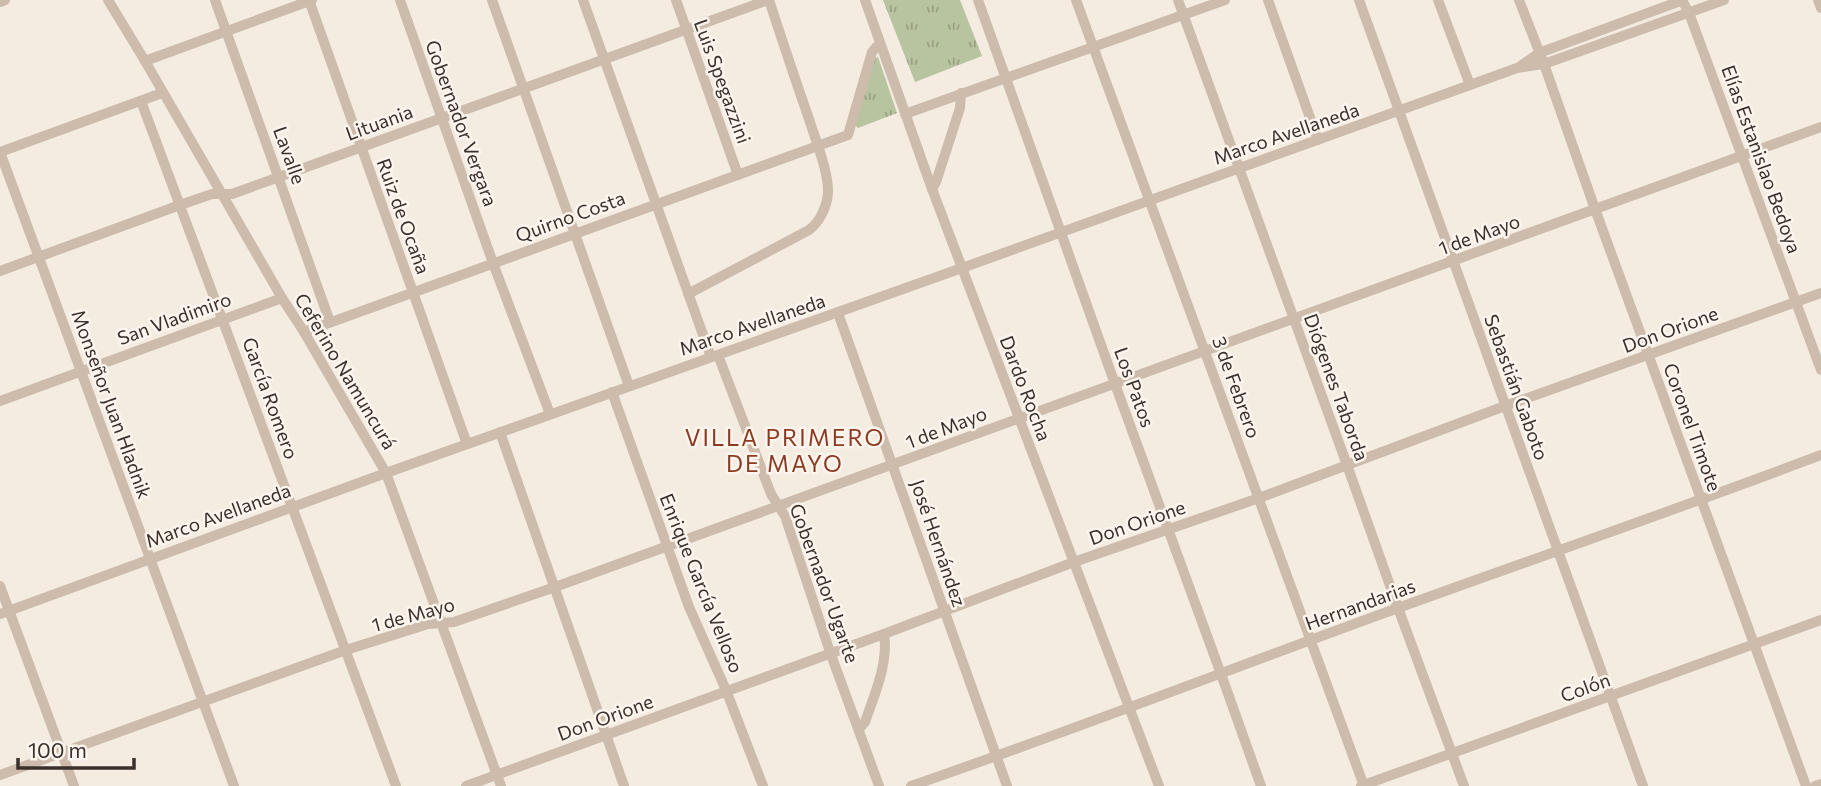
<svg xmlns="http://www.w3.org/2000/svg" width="1821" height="786" font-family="Commissioner,sans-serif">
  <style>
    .park { fill: url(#park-tufts) }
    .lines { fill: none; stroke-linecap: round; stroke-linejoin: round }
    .minor { stroke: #cdbbac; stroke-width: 10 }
    .labels { text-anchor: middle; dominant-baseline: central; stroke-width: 5; stroke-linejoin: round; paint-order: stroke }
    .street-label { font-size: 19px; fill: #3b302b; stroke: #fbf5ee }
    .quarter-label { font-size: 23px; letter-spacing: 2px; fill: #8c3b22; stroke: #fbf5ee }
  </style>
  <defs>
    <pattern id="park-tufts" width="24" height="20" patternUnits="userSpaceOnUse" patternTransform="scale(1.75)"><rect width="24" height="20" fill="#b8c4a0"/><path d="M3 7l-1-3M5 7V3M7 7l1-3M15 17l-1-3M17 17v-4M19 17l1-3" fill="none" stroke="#97a083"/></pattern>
  </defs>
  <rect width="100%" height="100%" fill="#f4ebe1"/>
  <g class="park">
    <polygon points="883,0 960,0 982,56 915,82"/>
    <polygon points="878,57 897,113 858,128 855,125 875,58"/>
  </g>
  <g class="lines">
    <g class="minor">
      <polyline points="108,0 145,61 282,298 304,332 386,473 501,786"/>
      <polyline points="215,0 330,322"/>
      <polyline points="309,0 467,444"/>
      <polyline points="400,0 493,263 550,414"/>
      <polyline points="492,0 629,386"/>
      <polyline points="583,0 711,357"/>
      <polyline points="676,0 738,175"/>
      <polyline points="865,0 932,189 1159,786"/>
      <polyline points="978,0 1115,384 1221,674 1261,786"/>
      <polyline points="1076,0 1364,786"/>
      <polyline points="1178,0 1347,465 1398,608 1464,786"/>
      <polyline points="1268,0 1318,140"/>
      <polyline points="1359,0 1643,786"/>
      <polyline points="1438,0 1470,85"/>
      <polyline points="1519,0 1544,64 1595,209 1806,786"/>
      <polyline points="1682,0 1689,13 1821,370"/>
      <polyline points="1818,0 1821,8"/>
      <polyline points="0,2 5,0"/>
      <polyline points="145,61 312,0"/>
      <polyline points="1519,67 1539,53 1683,0"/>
      <polyline points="141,101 396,786"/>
      <polyline points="905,114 1225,0"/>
      <polyline points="0,152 234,786"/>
      <polyline points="0,152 162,93"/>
      <polyline points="932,189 936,182 960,108 961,93"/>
      <polyline points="0,271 180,205 212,194 232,194 279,177 768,0"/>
      <path d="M688 294 809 230C820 222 827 206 828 193 829 172 815 139 809 119 795 79 782 40 769 0"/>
      <polyline points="838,313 1007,786"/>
      <polyline points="304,332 848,135 872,52 879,44"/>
      <polyline points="718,355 771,494 785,516 830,652 879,786"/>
      <polyline points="612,392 689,607 726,690 763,786"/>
      <polyline points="0,401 282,298"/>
      <polyline points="500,432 624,786"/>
      <polyline points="0,586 74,786"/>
      <polyline points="0,614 386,473 962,268 1470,85 1517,68 1544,64 1724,0"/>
      <path d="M859 729 865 722C874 696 889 662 884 634"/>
      <polyline points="0,775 346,650 428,624 454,622 555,587 1821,127"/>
      <polyline points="466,786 884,634 1074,562 1259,498 1505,406 1821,293"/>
      <path d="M911 786C1074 730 1235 667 1398 608 1539 557 1681 508 1821 455"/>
      <polyline points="1361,786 1821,620"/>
      <polyline points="1815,786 1821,784"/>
    </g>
  </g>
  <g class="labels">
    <g class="street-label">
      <text transform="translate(723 81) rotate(70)">Luis Spegazzini</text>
      <text transform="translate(379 122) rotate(-20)">Lituania</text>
      <text transform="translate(462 123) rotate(70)">Gobernador Vergara</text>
      <text transform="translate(1286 133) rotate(-19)">Marco Avellaneda</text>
      <text transform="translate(290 155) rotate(70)">Lavalle</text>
      <text transform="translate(1762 159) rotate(70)">Elías Estanislao Bedoya</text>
      <text transform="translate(404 216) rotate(70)">Ruiz de Ocaña</text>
      <text transform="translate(570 216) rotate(-20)">Quirno Costa</text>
      <text transform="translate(1479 234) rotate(-20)">1 de Mayo</text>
      <text transform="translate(174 318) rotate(-20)">San Vladimiro</text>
      <text transform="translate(752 324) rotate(-19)">Marco Avellaneda</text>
      <text transform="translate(1670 329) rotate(-20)">Don Orione</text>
      <text transform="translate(346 371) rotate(59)">Ceferino Namuncurá</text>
      <text transform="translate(1135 387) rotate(70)">Los Patos</text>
      <text transform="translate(1237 387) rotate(70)">3 de Febrero</text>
      <text transform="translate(1337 387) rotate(70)">Diógenes Taborda</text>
      <text transform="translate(1517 387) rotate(70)">Sebastián Gaboto</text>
      <text transform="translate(1026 388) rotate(69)">Dardo Rocha</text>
      <text transform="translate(271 398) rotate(70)">García Romero</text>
      <text transform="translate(112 404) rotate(70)">Monseñor Juan Hladnik</text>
      <text transform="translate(946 427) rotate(-21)">1 de Mayo</text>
      <text transform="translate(1693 427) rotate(70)">Coronel Timote</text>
      <text transform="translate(218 515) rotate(-20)">Marco Avellaneda</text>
      <text transform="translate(1137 522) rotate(-19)">Don Orione</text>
      <text transform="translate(939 543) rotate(71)">José Hernández</text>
      <text transform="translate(702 583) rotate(68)">Enrique García Velloso</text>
      <text transform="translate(825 583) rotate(70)">Gobernador Ugarte</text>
      <text transform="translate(1360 604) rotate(-20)">Hernandarias</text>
      <text transform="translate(413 614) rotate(-15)">1 de Mayo</text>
      <text transform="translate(1585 687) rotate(-20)">Colón</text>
      <text transform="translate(605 717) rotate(-20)">Don Orione</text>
    </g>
    <g class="quarter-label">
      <text x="785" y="437">VILLA PRIMERO<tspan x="785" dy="26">DE MAYO</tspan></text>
    </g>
  </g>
  <path d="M18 758v10h116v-10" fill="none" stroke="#3b302b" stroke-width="3.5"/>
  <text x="28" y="758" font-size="21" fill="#3b302b" stroke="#fbf5ee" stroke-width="5" paint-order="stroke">100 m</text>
</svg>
